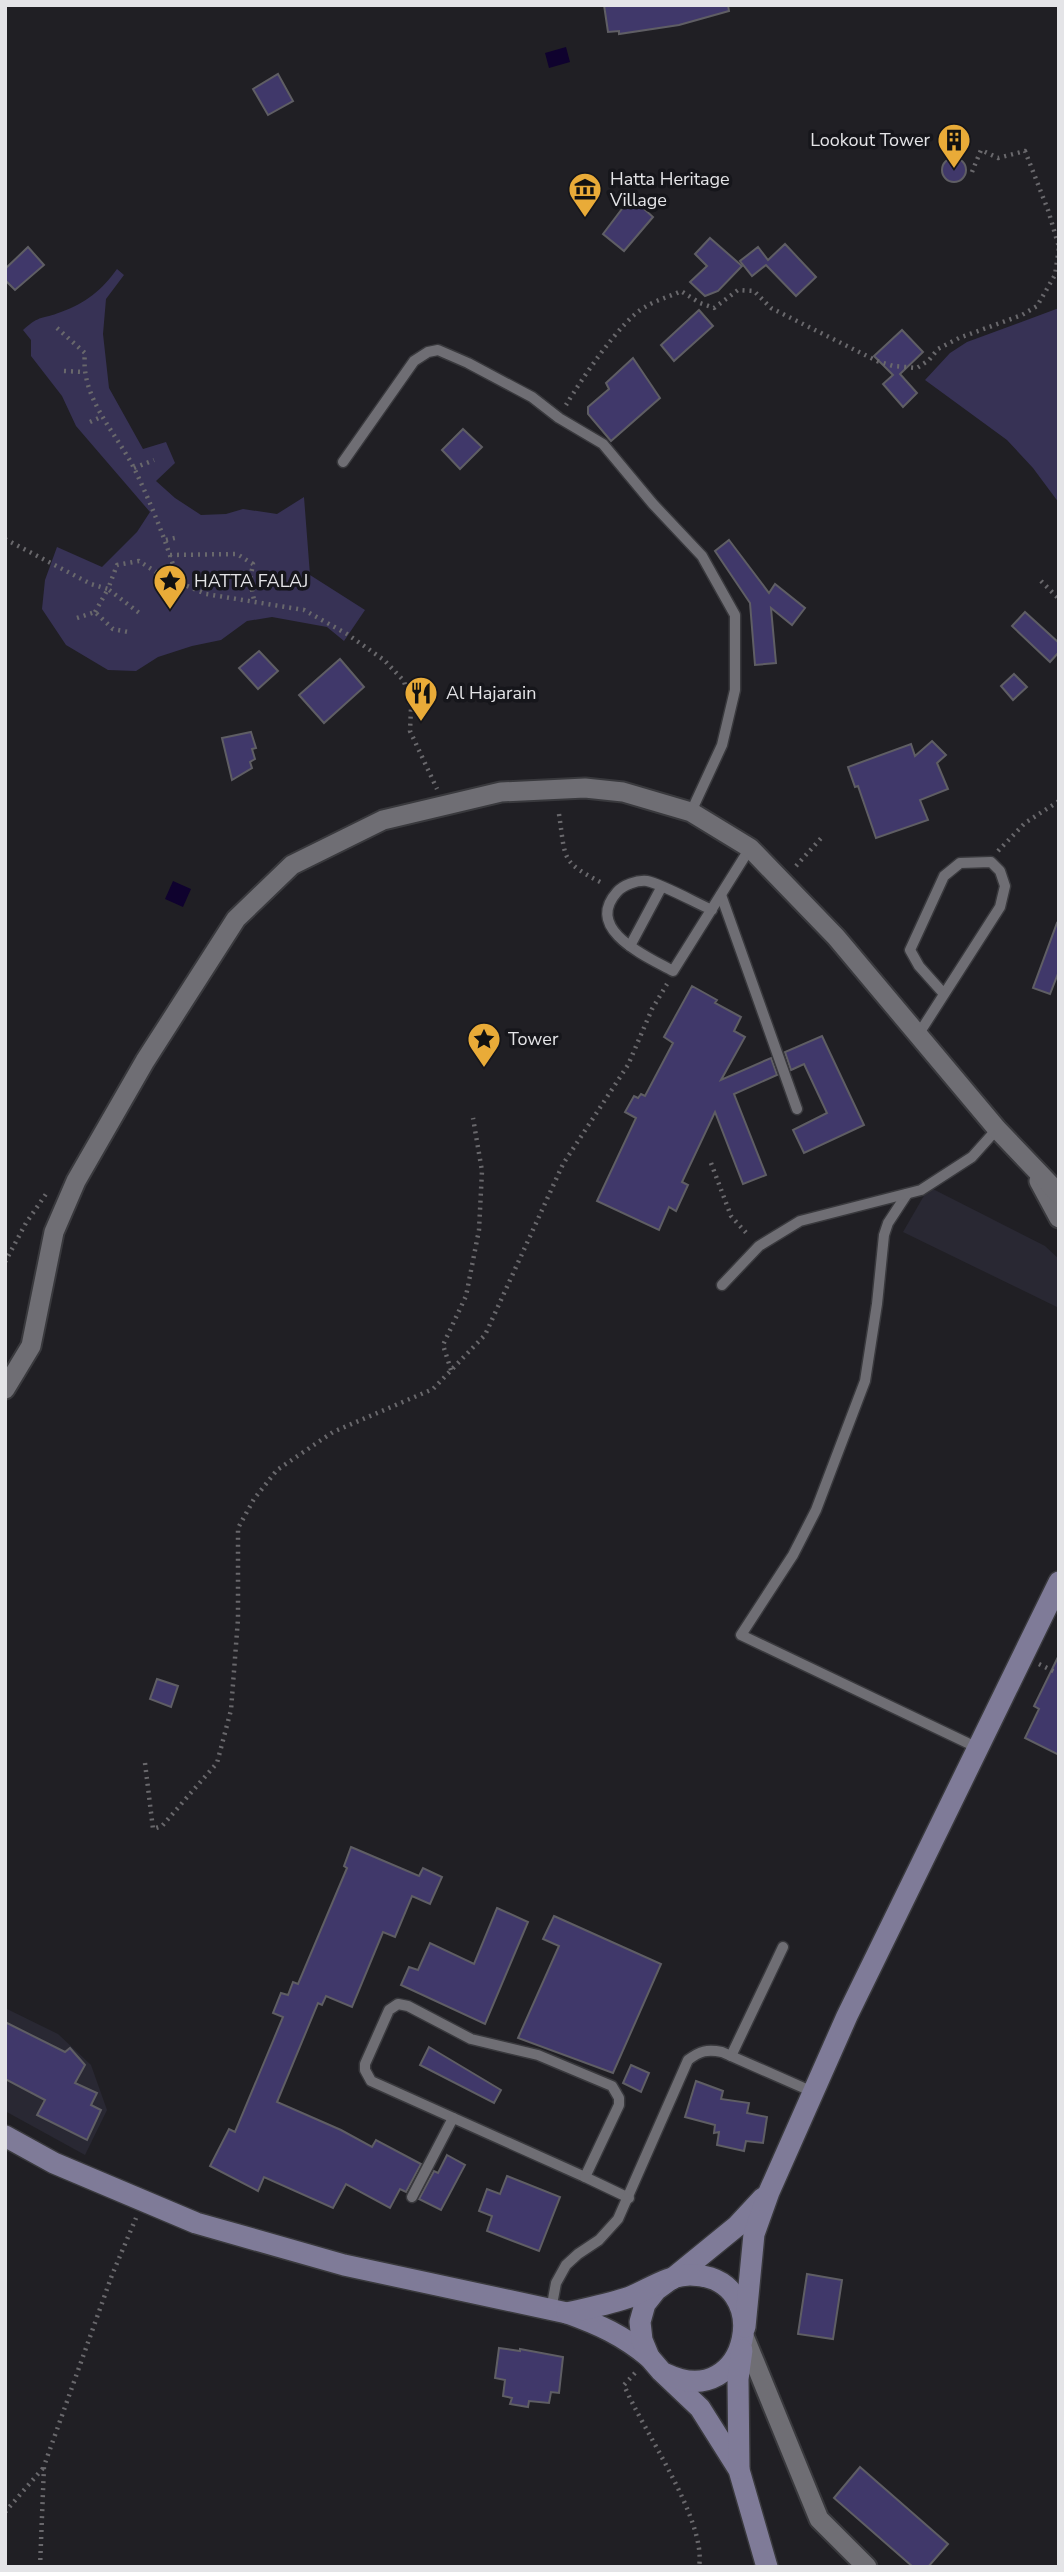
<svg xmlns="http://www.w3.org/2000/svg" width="1064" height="2572" font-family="'Nunito Sans',sans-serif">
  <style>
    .built { fill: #292833 }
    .green { fill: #373255 }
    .water { fill: #0f022e }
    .building { fill: #40386a; stroke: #5f5e64; stroke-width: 2 }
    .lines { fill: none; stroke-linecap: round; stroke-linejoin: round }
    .lane-casing { stroke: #39393d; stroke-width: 13 }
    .street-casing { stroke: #39393d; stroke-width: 23 }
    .secondary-casing { stroke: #39393d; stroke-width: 24 }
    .path { stroke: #69686c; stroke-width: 4.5; stroke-dasharray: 2 5; stroke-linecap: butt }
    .lane { stroke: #6f6e74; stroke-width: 10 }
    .street { stroke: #6f6e74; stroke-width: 19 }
    .secondary { stroke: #7f7b98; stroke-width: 21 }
    .labels { text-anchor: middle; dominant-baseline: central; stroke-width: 7; stroke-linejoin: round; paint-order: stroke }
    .poi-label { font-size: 18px; fill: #e4e4e7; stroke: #16161b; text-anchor: start }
  </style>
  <rect width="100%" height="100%" fill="#201f24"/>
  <g class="built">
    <polygon points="929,1187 1045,1246 1059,1259 1059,1308 903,1232"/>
    <polygon points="5,2008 58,2034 91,2065 107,2110 85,2155 5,2111"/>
  </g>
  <g class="green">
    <path d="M117 269 124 275 106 299 103 334 109 388 143 449 166 442 175 463 156 481 175 498 201 515 226 514 243 509 277 514 304 497 310 575 365 610 344 641 327 627 272 617 247 621 221 640 192 646 158 657 136 671 108 670 66 645 42 609 45 580 57 547 102 567 137 532 150 512 76 426 62 396 31 356V340L23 330C41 314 41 320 61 312 86 303 102 290 117 269Z"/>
    <polygon points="1059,308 1059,503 1033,468 1007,440 925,380 950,353 967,342"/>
  </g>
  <g class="water">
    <polygon points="566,47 570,62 549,68 545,53"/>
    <polygon points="173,881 191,889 183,907 165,899"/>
  </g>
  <g class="building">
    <polygon points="604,5 728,5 729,11 679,25 619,34 619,31 608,32"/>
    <polygon points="278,74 293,101 268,115 253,89"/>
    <circle cx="954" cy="170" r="12"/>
    <polygon points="631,197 653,217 624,251 603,234"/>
    <polygon points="710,238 742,266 718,291 705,296 690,282 707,266 695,254"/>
    <polygon points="785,244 816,277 796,296 766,265 752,276 740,261 758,247 768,260"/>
    <polygon points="28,247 44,265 15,290 5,280 5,269"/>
    <polygon points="699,310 713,326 674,361 661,345"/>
    <polygon points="902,330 923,352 900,374 917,393 903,407 883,384 893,375 874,356"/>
    <polygon points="633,358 660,398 611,441 588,414 588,407 609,389 606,383"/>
    <polygon points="463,429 482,447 460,469 442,450"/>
    <polygon points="729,540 769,593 775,584 805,608 792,625 771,608 776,663 755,665 750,603 715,551"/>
    <polygon points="1025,612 1059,643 1059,652 1050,662 1012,626"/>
    <polygon points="259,651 278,671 258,689 239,668"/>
    <polygon points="340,659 364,687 324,723 299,695"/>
    <polygon points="1014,674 1027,687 1013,700 1001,686"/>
    <polygon points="251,732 256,748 252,749 255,759 250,762 252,768 232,780 222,738"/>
    <polygon points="932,741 946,755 937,763 948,789 920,800 928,820 876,838 858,786 855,787 848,767 911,744 915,756"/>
    <polygon points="1057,923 1059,924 1059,971 1050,994 1033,988"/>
    <polygon points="692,986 717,1000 715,1003 741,1017 734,1031 745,1037 721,1080 771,1058 777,1075 734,1094 766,1175 743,1184 715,1112 682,1182 688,1185 676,1211 669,1207 659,1230 597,1201 636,1118 625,1112 634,1096 638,1098 641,1094 645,1096 673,1043 664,1037"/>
    <polygon points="822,1036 864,1125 804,1153 793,1130 827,1113 804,1064 791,1070 785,1052"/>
    <polygon points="1059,1655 1059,1755 1025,1738 1039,1709 1034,1706"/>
    <polygon points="157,1679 178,1686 171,1707 150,1699"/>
    <polygon points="351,1847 419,1876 423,1868 442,1877 430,1904 412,1896 395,1937 383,1932 352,2007 326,1996 322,2005 318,2003 277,2102 341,2130 372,2147 376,2140 421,2164 406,2192 400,2189 390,2208 346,2184 333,2208 264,2177 258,2191 210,2166 229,2129 235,2132 283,2017 273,2013 281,1993 288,1995 293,1982 298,1984 347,1868 344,1866"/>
    <polygon points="497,1908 528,1922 485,2024 401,1985 409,1967 418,1970 430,1943 474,1964"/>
    <polygon points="554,1916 661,1964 613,2073 518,2038 559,1946 543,1939"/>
    <polygon points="5,2022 65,2052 70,2048 85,2065 75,2083 97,2093 91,2105 101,2110 87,2140 37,2115 45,2100 5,2079"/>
    <polygon points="429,2047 501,2090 494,2103 420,2065"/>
    <polygon points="631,2065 649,2073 641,2092 623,2083"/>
    <polygon points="696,2081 723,2091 721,2099 749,2103 747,2113 767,2117 763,2143 746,2141 744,2151 717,2145 719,2132 714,2133 715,2125 685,2117"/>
    <polygon points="447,2155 465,2165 441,2210 419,2199 434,2171 438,2173"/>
    <polygon points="507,2176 560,2197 539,2251 487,2231 492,2216 479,2211 487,2189 500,2194"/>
    <polygon points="807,2274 842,2280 833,2339 798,2334"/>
    <polygon points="499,2348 520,2351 520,2349 563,2357 559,2393 551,2392 549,2403 529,2401 528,2407 510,2404 512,2398 503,2396 505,2380 495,2378"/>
    <polygon points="860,2467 948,2544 928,2567 913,2567 834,2498"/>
  </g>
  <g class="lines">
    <defs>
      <g id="lane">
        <polyline points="343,462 414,361 428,352 438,350 468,363 532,397 559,418 603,444 653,504 702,556 735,615 735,690 722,745 691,812"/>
        <polyline points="721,895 797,1109"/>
        <path d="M712 910C696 903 662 884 647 881 637 880 623 885 617 892 583 930 648 957 673 971 699 930 724 889 750 848"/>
        <polyline points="630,946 661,888"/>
        <polyline points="918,1035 1000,907 1005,886 1000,871 991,862 960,863 944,876 910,950 919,966 944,994"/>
        <polyline points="907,1194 888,1223 884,1235 877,1304 865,1381 816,1510 793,1555 741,1635 978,1748"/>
        <polyline points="722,1285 759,1246 800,1221 921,1190 972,1157 997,1129"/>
        <polygon points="398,2004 408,2006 471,2039 538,2055 612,2086 619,2098 619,2105 585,2177 371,2081 365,2070 365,2064 389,2010"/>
        <polyline points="731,2056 783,1947"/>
        <polyline points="585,2177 629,2198"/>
        <polyline points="412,2197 453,2118"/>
        <path d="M551 2310 556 2283 566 2265 578 2254 599 2240 618 2219 688 2060C700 2051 707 2049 722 2052L813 2092"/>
      </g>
      <g id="street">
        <polyline points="1039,1181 1059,1218"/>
        <polyline points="5,1389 31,1346 54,1232 76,1181 145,1061 236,919 292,865 383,820 501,792 585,788 623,792 691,812 750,848 836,937 997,1129 1059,1194"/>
        <polyline points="744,2336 819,2519 867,2567"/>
      </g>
      <g id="secondary">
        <path d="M5 2136 54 2163 196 2223 344 2265 567 2313C600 2325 622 2335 649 2357"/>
        <polyline points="671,2279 656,2290 645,2304 640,2322 642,2340 649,2357 661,2371 700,2408 739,2470 767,2567"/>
        <polyline points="672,2279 737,2226 763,2198"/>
        <path d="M567 2313C588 2308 610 2304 630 2297 649 2289 669 2275 690 2275 777 2275 750 2414 666 2374"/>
        <polyline points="745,2327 754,2234 769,2192 847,2016 1059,1582"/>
        <polyline points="739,2468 738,2379 742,2350"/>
      </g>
    </defs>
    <use href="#lane" class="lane-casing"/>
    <use href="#street" class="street-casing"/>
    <use href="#secondary" class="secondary-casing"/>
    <g class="path">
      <polyline points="972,172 981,150 998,158 1025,151 1048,210 1059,247"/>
      <path d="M57 328 85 353C80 398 116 432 135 470 152 506 167 543 178 581"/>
      <polyline points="64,371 83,372"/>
      <path d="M566 405C581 380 621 320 645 307 656 300 669 297 681 291L700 303 714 308 738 290 754 291 771 308 877 361 893 366 917 368 929 360 938 349 959 338 1022 315 1037 306 1055 275 1059 248"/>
      <polyline points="90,422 101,417"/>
      <polyline points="134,468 154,460"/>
      <polyline points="5,539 91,584 108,589 117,565 139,561 159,574 206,594 304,610 347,634 384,660 404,681 411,708 410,731 437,789"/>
      <polyline points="166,540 179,537"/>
      <polyline points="170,555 237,554 253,564 250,580 254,600"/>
      <polyline points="1041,581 1059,599"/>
      <polyline points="95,612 108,589 142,615"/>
      <polyline points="77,618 95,612 113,629 128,632"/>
      <path d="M559 814C566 861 560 861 604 884"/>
      <polyline points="998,851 1025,823 1059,801"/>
      <polyline points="796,866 823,836"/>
      <polyline points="711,1163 731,1216 749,1236"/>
      <polyline points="5,1262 26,1223 46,1194"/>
      <polyline points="451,1370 443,1345 466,1296 479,1230 482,1171 473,1118"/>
      <polyline points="1039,1664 1059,1674"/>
      <polyline points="145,1763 153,1829 162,1826 217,1763 231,1710 238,1619 238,1528 254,1499 277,1470 333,1432 433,1389 485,1335 563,1164 628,1065 652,1009 667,984"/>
      <path d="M635 2373 624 2385C643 2431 707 2520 699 2567"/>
      <polyline points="5,2512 44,2467"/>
      <polyline points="40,2567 44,2466 112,2275 136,2218"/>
    </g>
    <use href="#lane" class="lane"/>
    <use href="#street" class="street"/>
    <use href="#secondary" class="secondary"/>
  </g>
  <defs>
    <symbol id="building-pin" viewBox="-11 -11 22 30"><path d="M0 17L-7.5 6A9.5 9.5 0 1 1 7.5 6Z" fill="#e9ab38" stroke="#16161b"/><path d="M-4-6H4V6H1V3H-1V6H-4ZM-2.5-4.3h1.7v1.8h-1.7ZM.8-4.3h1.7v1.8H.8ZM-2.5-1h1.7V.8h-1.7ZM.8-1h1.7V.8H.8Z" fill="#111"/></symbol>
    <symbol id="museum-pin" viewBox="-11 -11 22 30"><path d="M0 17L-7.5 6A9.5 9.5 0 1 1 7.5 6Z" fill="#e9ab38" stroke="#16161b"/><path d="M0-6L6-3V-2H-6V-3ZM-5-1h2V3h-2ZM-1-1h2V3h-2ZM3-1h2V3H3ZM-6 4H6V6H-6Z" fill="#111"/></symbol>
    <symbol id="sight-pin" viewBox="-11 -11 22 30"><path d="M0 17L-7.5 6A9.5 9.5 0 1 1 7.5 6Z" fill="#e9ab38" stroke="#16161b"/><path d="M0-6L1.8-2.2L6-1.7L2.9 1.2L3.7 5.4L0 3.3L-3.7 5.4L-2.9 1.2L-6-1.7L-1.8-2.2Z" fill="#111"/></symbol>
    <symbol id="restaurant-pin" viewBox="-11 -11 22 30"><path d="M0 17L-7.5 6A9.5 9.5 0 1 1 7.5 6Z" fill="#e9ab38" stroke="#16161b"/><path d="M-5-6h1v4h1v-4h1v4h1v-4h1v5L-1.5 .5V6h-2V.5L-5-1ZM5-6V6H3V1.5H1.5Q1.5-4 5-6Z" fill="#111"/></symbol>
  </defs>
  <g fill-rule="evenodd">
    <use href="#building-pin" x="935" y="121" width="38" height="52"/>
    <use href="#museum-pin" x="566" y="170" width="38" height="52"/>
    <use href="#sight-pin" x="151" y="562" width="38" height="52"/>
    <use href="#restaurant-pin" x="402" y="674" width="38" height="52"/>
    <use href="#sight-pin" x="465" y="1020" width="38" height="52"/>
  </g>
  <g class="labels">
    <g class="poi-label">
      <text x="930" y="140" text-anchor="end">Lookout Tower</text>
      <text x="610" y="179">Hatta Heritage<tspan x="610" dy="21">Village</tspan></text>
      <text x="194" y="581">HATTA FALAJ</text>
      <text x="446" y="693">Al Hajarain</text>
      <text x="508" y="1039">Tower</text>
    </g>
  </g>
  <rect width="1064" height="2572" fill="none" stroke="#e4e4e7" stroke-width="14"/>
</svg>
